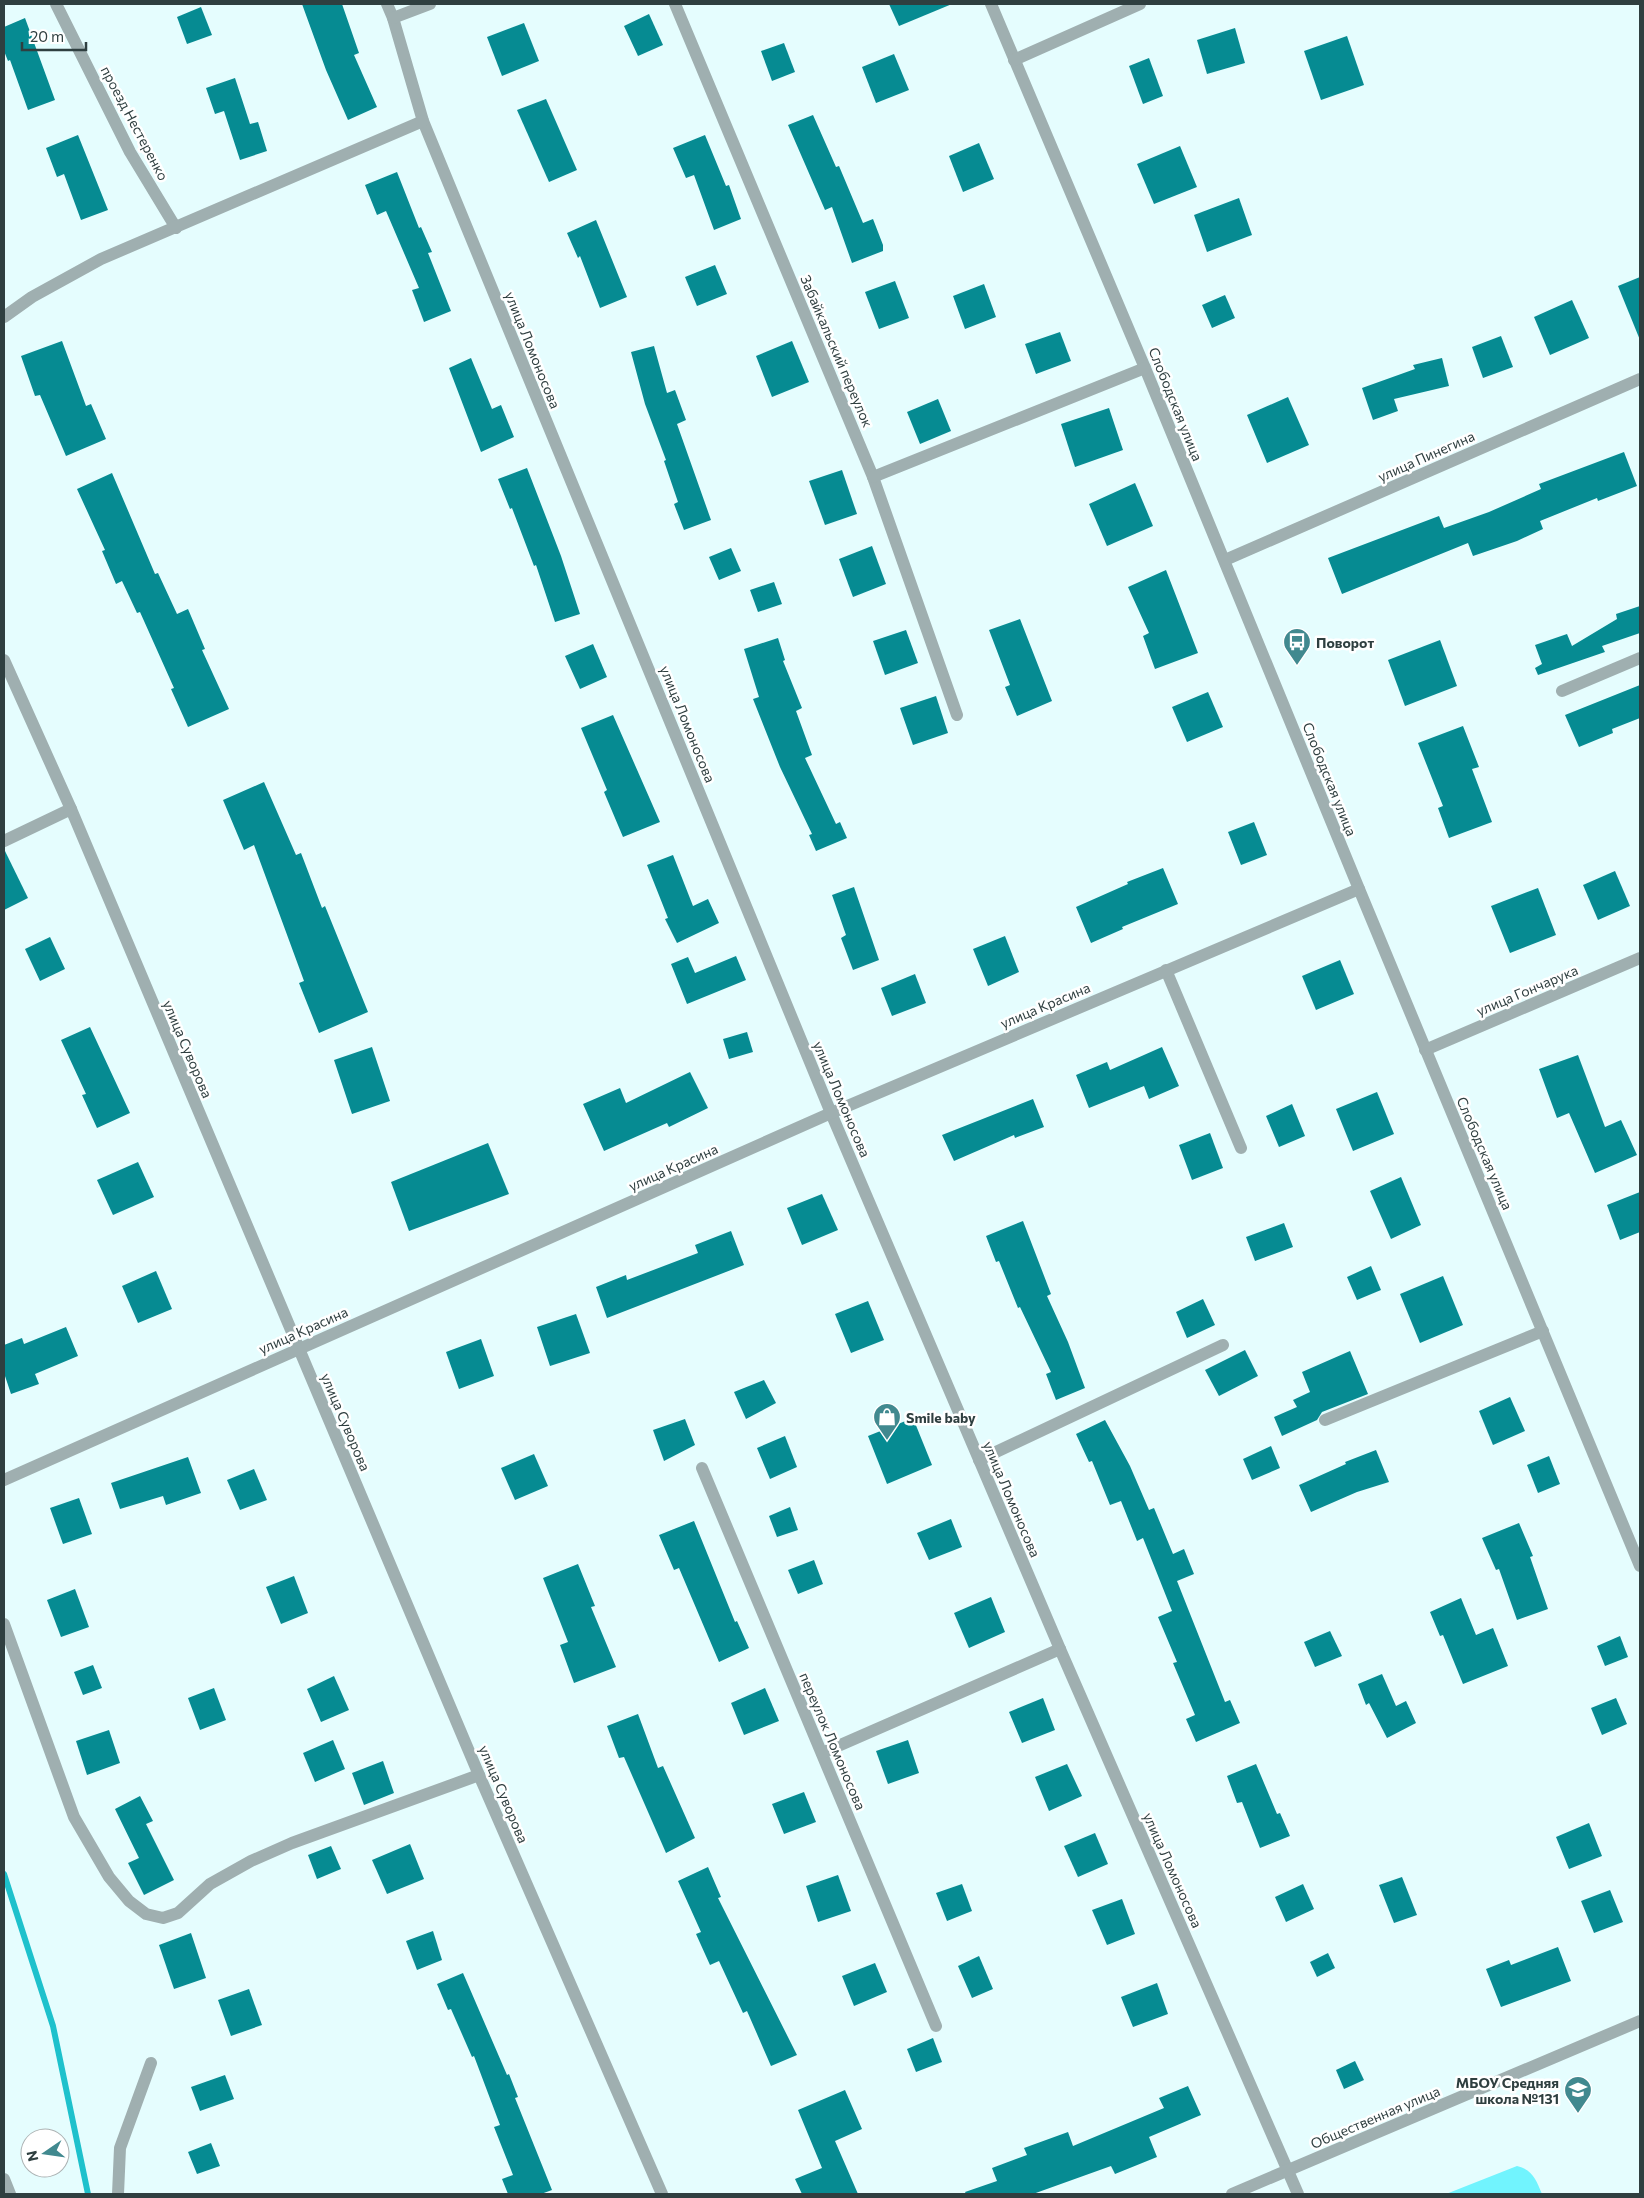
<svg xmlns="http://www.w3.org/2000/svg" width="1644" height="2198" font-family="Commissioner,sans-serif">
  <style>
    .green { fill: #71f4fe }
    .lines { fill: none; stroke-linecap: round; stroke-linejoin: round }
    .stream { stroke: #1ec1cc; stroke-width: 6 }
    .building { fill: #068b92 }
    .minor { stroke: #9fafb0; stroke-width: 12 }
    .labels { text-anchor: middle; dominant-baseline: central; stroke-width: 5; stroke-linejoin: round; paint-order: stroke }
    .street-label { font-size: 14px; fill: #2f3f40; stroke: #fff }
    .poi-label { font-size: 14px; font-weight: bold; fill: #2f3f40; stroke: #fff; text-anchor: start }
  </style>
  <rect width="100%" height="100%" fill="#e5fdfe"/>
  <path class="green" d="M1517 2166C1533 2170 1536 2180 1542 2194H1446Z"/>
  <g class="lines">
    <polyline class="stream" points="4,1874 53,2026 88,2194"/>
  </g>
  <g class="building">
    <polygon points="302,4 342,4 359,53 354,55 377,107 348,120 326,70"/>
    <polygon points="889,4 952,4 899,26"/>
    <polygon points="201,7 212,35 187,44 177,17"/>
    <polygon points="649,14 663,45 638,56 624,26"/>
    <polygon points="25,18 55,100 28,110 10,60 8,61 4,51 4,27"/>
    <polygon points="524,23 539,61 502,76 487,37"/>
    <polygon points="1235,28 1245,63 1207,74 1197,40"/>
    <polygon points="1347,36 1364,85 1321,100 1304,51"/>
    <polygon points="784,43 795,72 772,81 761,51"/>
    <polygon points="894,54 909,90 876,103 862,67"/>
    <polygon points="1149,58 1163,96 1143,104 1129,66"/>
    <polygon points="235,78 250,124 258,122 267,151 240,160 224,111 215,114 206,88"/>
    <polygon points="546,99 577,170 549,182 517,110"/>
    <polygon points="813,115 836,167 839,166 863,223 873,219 883,245 883,251 852,263 832,207 825,210 788,125"/>
    <polygon points="78,135 108,210 81,220 64,174 57,177 46,148"/>
    <polygon points="705,135 726,186 729,185 741,219 714,230 694,175 686,178 673,148"/>
    <polygon points="979,143 994,179 963,192 949,156"/>
    <polygon points="1180,146 1197,187 1154,204 1137,164"/>
    <polygon points="397,172 419,228 421,227 432,252 428,253 451,311 424,322 412,290 419,288 386,211 377,215 365,185"/>
    <polygon points="1239,198 1252,235 1207,252 1194,215"/>
    <polygon points="596,220 627,297 600,308 580,256 578,258 567,233"/>
    <polygon points="715,265 727,294 697,306 685,277"/>
    <polygon points="1640,277 1640,340 1618,286"/>
    <polygon points="895,281 909,318 879,329 865,292"/>
    <polygon points="984,284 996,317 965,329 953,296"/>
    <polygon points="1225,295 1235,318 1212,328 1202,305"/>
    <polygon points="1572,300 1589,338 1550,355 1534,317"/>
    <polygon points="1060,332 1071,361 1036,374 1025,344"/>
    <polygon points="1501,336 1513,367 1483,378 1472,347"/>
    <polygon points="62,341 86,406 91,404 106,439 66,456 40,395 35,396 21,356"/>
    <polygon points="792,341 809,382 772,397 756,356"/>
    <polygon points="654,346 667,393 675,390 686,420 677,424 711,520 684,530 674,504 678,502 664,461 666,460 645,404 631,352"/>
    <polygon points="471,358 492,409 501,405 514,437 481,452 449,368"/>
    <polygon points="1442,358 1449,386 1394,399 1398,411 1373,420 1362,388 1415,369 1413,365"/>
    <polygon points="1288,397 1309,445 1267,463 1247,415"/>
    <polygon points="938,399 951,431 920,444 907,412"/>
    <polygon points="1109,408 1123,450 1075,467 1061,424"/>
    <polygon points="1624,452 1637,486 1598,501 1597,498 1540,521 1543,529 1517,541 1473,556 1468,543 1342,594 1328,558 1439,516 1444,528 1489,512 1541,489 1539,484"/>
    <polygon points="527,468 561,556 580,614 555,622 536,565 534,566 512,508 510,509 498,479"/>
    <polygon points="842,470 857,514 825,525 809,481"/>
    <polygon points="112,473 155,574 158,573 177,614 188,609 205,649 202,650 229,709 188,727 171,689 174,688 140,612 137,613 122,581 116,584 102,551 105,550 77,489"/>
    <polygon points="1135,483 1153,526 1107,546 1089,504"/>
    <polygon points="872,546 886,584 853,597 839,559"/>
    <polygon points="731,548 741,571 719,580 709,557"/>
    <polygon points="1166,570 1198,653 1155,669 1143,636 1149,633 1128,587"/>
    <polygon points="774,582 782,604 758,612 750,590"/>
    <polygon points="1640,606 1640,633 1602,646 1605,652 1538,675 1535,668 1542,664 1535,645 1567,634 1572,646 1617,619 1616,614"/>
    <polygon points="1020,619 1052,701 1017,716 1005,687 1010,685 989,630"/>
    <polygon points="906,630 918,663 885,675 873,641"/>
    <polygon points="778,638 785,660 783,661 802,708 796,711 812,755 805,758 836,824 840,822 847,838 816,851 809,835 812,834 780,767 753,699 759,697 744,649"/>
    <polygon points="1440,640 1457,686 1405,706 1388,660"/>
    <polygon points="593,644 607,677 580,689 565,656"/>
    <polygon points="1640,685 1640,718 1612,729 1613,733 1579,747 1565,715"/>
    <polygon points="1208,692 1223,727 1187,742 1172,707"/>
    <polygon points="936,696 948,733 913,745 900,708"/>
    <polygon points="613,715 660,822 623,837 604,792 607,790 581,728"/>
    <polygon points="1463,726 1479,767 1472,769 1492,822 1449,838 1438,808 1443,806 1418,743"/>
    <polygon points="264,782 296,855 301,853 322,908 325,906 368,1012 319,1033 299,983 304,981 254,845 244,850 223,800"/>
    <polygon points="1254,822 1267,855 1241,865 1228,832"/>
    <polygon points="4,849 28,898 4,910"/>
    <polygon points="673,855 693,906 708,899 719,923 677,943 665,919 668,918 647,865"/>
    <polygon points="1163,868 1178,904 1122,927 1123,929 1091,943 1076,907 1128,884 1127,882"/>
    <polygon points="1615,871 1630,906 1598,920 1583,885"/>
    <polygon points="854,887 879,960 853,970 841,938 846,935 832,895"/>
    <polygon points="1538,888 1556,935 1510,953 1491,906"/>
    <polygon points="1005,936 1019,972 988,986 973,949"/>
    <polygon points="50,937 65,969 40,981 25,949"/>
    <polygon points="736,956 746,980 687,1004 671,964 688,957 695,973"/>
    <polygon points="1340,960 1354,994 1316,1010 1302,976"/>
    <polygon points="915,974 926,1003 892,1016 881,988"/>
    <polygon points="90,1027 130,1113 97,1128 82,1095 86,1094 61,1040"/>
    <polygon points="747,1032 753,1052 729,1059 723,1039"/>
    <polygon points="372,1047 390,1101 352,1114 334,1060"/>
    <polygon points="1162,1047 1179,1086 1149,1099 1144,1086 1089,1108 1076,1075 1107,1062 1110,1070"/>
    <polygon points="1578,1055 1605,1127 1621,1120 1637,1155 1595,1173 1569,1113 1557,1118 1539,1069"/>
    <polygon points="690,1072 708,1108 669,1127 667,1123 604,1151 583,1104 620,1088 626,1103"/>
    <polygon points="1377,1092 1394,1134 1353,1151 1336,1109"/>
    <polygon points="1033,1099 1044,1127 1015,1138 1014,1135 954,1161 942,1135"/>
    <polygon points="1292,1104 1305,1136 1279,1147 1266,1116"/>
    <polygon points="1210,1133 1223,1168 1192,1180 1179,1145"/>
    <polygon points="488,1143 509,1194 409,1231 391,1182"/>
    <polygon points="138,1162 154,1197 113,1215 97,1180"/>
    <polygon points="1401,1177 1421,1225 1391,1239 1370,1191"/>
    <polygon points="1640,1192 1640,1232 1620,1240 1607,1205"/>
    <polygon points="822,1194 838,1230 802,1245 787,1208"/>
    <polygon points="1023,1221 1051,1294 1047,1296 1068,1342 1085,1388 1056,1400 1046,1374 1051,1372 1020,1307 1018,1308 999,1261 996,1262 986,1236"/>
    <polygon points="1284,1223 1293,1247 1255,1261 1246,1237"/>
    <polygon points="731,1231 744,1265 607,1318 596,1287 626,1275 627,1280 698,1253 695,1245"/>
    <polygon points="1371,1266 1381,1290 1357,1300 1347,1277"/>
    <polygon points="156,1271 172,1309 138,1323 122,1286"/>
    <polygon points="1443,1276 1463,1325 1420,1343 1400,1294"/>
    <polygon points="1203,1299 1215,1325 1187,1338 1176,1312"/>
    <polygon points="868,1301 884,1340 851,1353 835,1314"/>
    <polygon points="576,1314 590,1353 550,1366 537,1327"/>
    <polygon points="66,1327 78,1356 35,1374 39,1384 11,1394 4,1373 4,1345 22,1338 24,1344"/>
    <polygon points="481,1339 494,1376 459,1389 446,1352"/>
    <polygon points="1245,1350 1258,1376 1219,1396 1205,1370"/>
    <polygon points="1350,1351 1368,1394 1322,1412 1317,1420 1282,1436 1274,1417 1297,1407 1293,1400 1310,1392 1302,1372"/>
    <polygon points="764,1380 776,1403 746,1419 734,1392"/>
    <polygon points="1510,1397 1525,1431 1493,1445 1479,1411"/>
    <polygon points="913,1418 932,1465 887,1484 868,1436"/>
    <polygon points="685,1419 695,1445 664,1461 653,1430"/>
    <polygon points="1105,1420 1130,1466 1149,1510 1154,1508 1173,1554 1184,1549 1194,1574 1177,1581 1225,1702 1230,1700 1240,1723 1196,1742 1186,1719 1195,1715 1173,1663 1177,1662 1158,1617 1172,1611 1143,1538 1137,1541 1121,1501 1110,1505 1092,1461 1089,1462 1076,1434"/>
    <polygon points="785,1436 797,1467 770,1479 757,1448"/>
    <polygon points="1271,1446 1280,1468 1252,1480 1243,1459"/>
    <polygon points="1376,1450 1389,1482 1357,1492 1311,1512 1299,1485 1346,1464 1345,1462"/>
    <polygon points="534,1454 548,1486 515,1500 501,1468"/>
    <polygon points="1549,1456 1560,1484 1538,1493 1527,1465"/>
    <polygon points="188,1457 201,1493 166,1505 163,1496 120,1509 111,1483"/>
    <polygon points="254,1469 267,1500 240,1510 227,1480"/>
    <polygon points="79,1498 92,1534 63,1544 50,1508"/>
    <polygon points="790,1507 798,1530 777,1537 769,1516"/>
    <polygon points="951,1519 962,1547 929,1560 917,1533"/>
    <polygon points="694,1521 735,1622 737,1621 749,1648 719,1662 679,1568 674,1570 659,1535"/>
    <polygon points="1519,1523 1533,1556 1530,1557 1548,1609 1517,1620 1499,1569 1496,1570 1482,1538"/>
    <polygon points="814,1560 823,1584 798,1594 788,1570"/>
    <polygon points="578,1564 595,1606 591,1607 616,1667 574,1683 560,1645 568,1642 543,1578"/>
    <polygon points="294,1576 308,1613 281,1624 266,1587"/>
    <polygon points="75,1589 89,1627 61,1637 47,1600"/>
    <polygon points="991,1597 1005,1632 969,1648 954,1613"/>
    <polygon points="1461,1598 1476,1635 1493,1628 1508,1666 1463,1684 1443,1635 1440,1636 1430,1612"/>
    <polygon points="1330,1631 1342,1656 1315,1667 1304,1642"/>
    <polygon points="1620,1636 1628,1657 1605,1666 1597,1646"/>
    <polygon points="93,1665 102,1688 83,1695 74,1672"/>
    <polygon points="1382,1674 1396,1706 1406,1701 1416,1723 1387,1738 1369,1703 1366,1705 1358,1684"/>
    <polygon points="334,1676 349,1710 321,1722 307,1689"/>
    <polygon points="214,1688 226,1720 200,1730 188,1698"/>
    <polygon points="765,1688 779,1721 744,1735 731,1703"/>
    <polygon points="1043,1698 1055,1730 1022,1743 1009,1712"/>
    <polygon points="1616,1698 1627,1724 1602,1735 1591,1708"/>
    <polygon points="638,1714 658,1768 663,1766 695,1838 666,1853 624,1757 619,1758 607,1726"/>
    <polygon points="109,1730 120,1763 87,1775 76,1741"/>
    <polygon points="333,1740 345,1769 315,1782 303,1753"/>
    <polygon points="908,1740 919,1773 888,1784 876,1751"/>
    <polygon points="383,1761 394,1793 364,1805 352,1773"/>
    <polygon points="1067,1764 1082,1796 1049,1811 1035,1777"/>
    <polygon points="1256,1764 1277,1814 1280,1813 1290,1836 1260,1848 1242,1802 1237,1803 1227,1776"/>
    <polygon points="804,1792 816,1822 784,1834 772,1804"/>
    <polygon points="140,1796 153,1821 146,1824 174,1880 144,1895 128,1863 139,1858 115,1809"/>
    <polygon points="1589,1823 1602,1856 1569,1869 1556,1837"/>
    <polygon points="1095,1833 1108,1864 1078,1877 1064,1846"/>
    <polygon points="410,1844 424,1879 387,1894 372,1860"/>
    <polygon points="331,1846 341,1869 317,1879 308,1855"/>
    <polygon points="708,1867 721,1897 718,1898 797,2055 771,2066 747,2011 743,2013 719,1961 710,1965 696,1934 701,1932 678,1881"/>
    <polygon points="838,1875 851,1911 818,1922 806,1886"/>
    <polygon points="1402,1877 1417,1915 1394,1923 1379,1885"/>
    <polygon points="962,1884 972,1911 947,1921 936,1893"/>
    <polygon points="1303,1884 1314,1909 1286,1922 1275,1897"/>
    <polygon points="1610,1890 1623,1922 1594,1933 1581,1901"/>
    <polygon points="1122,1899 1135,1934 1107,1945 1092,1910"/>
    <polygon points="433,1931 442,1960 417,1970 406,1941"/>
    <polygon points="191,1933 206,1978 174,1989 159,1945"/>
    <polygon points="1558,1947 1571,1981 1501,2007 1486,1969 1509,1960 1511,1965"/>
    <polygon points="1328,1953 1335,1968 1317,1977 1310,1962"/>
    <polygon points="979,1956 993,1989 972,1998 958,1966"/>
    <polygon points="875,1963 887,1992 854,2006 842,1976"/>
    <polygon points="463,1973 507,2075 509,2074 518,2097 515,2098 552,2190 541,2194 508,2194 502,2179 513,2175 494,2127 500,2125 474,2056 472,2057 451,2009 448,2010 437,1984"/>
    <polygon points="1157,1983 1168,2014 1133,2027 1121,1997"/>
    <polygon points="249,1989 262,2025 231,2036 218,2000"/>
    <polygon points="933,2038 942,2062 916,2072 907,2049"/>
    <polygon points="1355,2061 1364,2080 1344,2089 1336,2070"/>
    <polygon points="225,2075 234,2099 200,2111 191,2087"/>
    <polygon points="1188,2086 1201,2115 1149,2137 1157,2157 1115,2174 1111,2166 1033,2194 966,2194 965,2192 997,2181 992,2168 1027,2155 1024,2148 1068,2132 1073,2146 1164,2108 1159,2098"/>
    <polygon points="845,2090 862,2129 835,2141 858,2194 802,2194 795,2179 822,2168 798,2110"/>
    <polygon points="211,2143 220,2166 197,2174 188,2152"/>
  </g>
  <g class="lines">
    <g class="minor">
      <polyline points="56,4 130,152 176,228"/>
      <polyline points="387,4 393,18 423,121 831,1113 1060,1649 1298,2194"/>
      <polyline points="675,4 873,477 957,715"/>
      <polyline points="991,4 1145,368 1359,889 1640,1566"/>
      <polyline points="393,18 430,4"/>
      <polyline points="1014,60 1140,4"/>
      <polyline points="4,317 32,297 101,259 423,121"/>
      <polyline points="873,477 1145,368"/>
      <polyline points="1225,560 1640,379"/>
      <polyline points="4,660 71,809 479,1775 662,2194"/>
      <polyline points="1562,691 1640,658"/>
      <polyline points="4,841 71,809"/>
      <polyline points="1166,970 1241,1148"/>
      <polyline points="1425,1050 1640,958"/>
      <polyline points="1325,1420 1543,1331"/>
      <polyline points="979,1460 1223,1345"/>
      <polyline points="702,1468 936,2026"/>
      <polyline points="4,1480 831,1113 1359,889"/>
      <polyline points="4,1624 74,1817 109,1877 129,1901 146,1914 163,1918 178,1913 210,1884 251,1861 292,1843 479,1775"/>
      <polyline points="822,1753 1060,1649"/>
      <polyline points="4,2179 10,2194"/>
      <polyline points="118,2194 120,2148 151,2063"/>
      <polyline points="1232,2194 1640,2021"/>
    </g>
  </g>
  <defs>
    <symbol id="bus-pin" viewBox="-11 -11 22 30"><path d="M0 17L-7.5 6A9.5 9.5 0 1 1 7.5 6Z" fill="#41898f" stroke="#fff"/><path d="M-5-6H5V4H4V6H2V4H-2V6H-4V4H-5ZM-3.5-4V0h7V-4ZM-3.5 1.2v1.5H-2V1.2ZM2 1.2v1.5H3.5V1.2Z" fill="#fff"/></symbol>
    <symbol id="shop-pin" viewBox="-11 -11 22 30"><path d="M0 17L-7.5 6A9.5 9.5 0 1 1 7.5 6Z" fill="#41898f" stroke="#fff"/><path d="M-5-2.5h2.3a2.7 3.5 0 0 1 5.4 0H5L5.5 6h-11ZM-1.5-2.5h3a1.5 2.3 0 0 0-3 0Z" fill="#fff"/></symbol>
    <symbol id="school-pin" viewBox="-11 -11 22 30"><path d="M0 17L-7.5 6A9.5 9.5 0 1 1 7.5 6Z" fill="#41898f" stroke="#fff"/><path d="M0-5L7-2L0 1L-7-2ZM-4 1L0 2.5L4 1V4Q0 6-4 4Z" fill="#fff"/></symbol>
  </defs>
  <g fill-rule="evenodd">
    <use href="#bus-pin" x="1281" y="626" width="32" height="43"/>
    <use href="#shop-pin" x="871" y="1401" width="32" height="43"/>
    <use href="#school-pin" x="1562" y="2074" width="32" height="43"/>
  </g>
  <g class="labels">
    <g class="street-label">
      <text transform="translate(135 123) rotate(62)">проезд Нестеренко</text>
      <text transform="translate(533 350) rotate(68)">улица Ломоносова</text>
      <text transform="translate(837 351) rotate(67)">Забайкальский переулок</text>
      <text transform="translate(1176 404) rotate(68)">Слободская улица</text>
      <text transform="translate(1426 456) rotate(-24)">улица Пинегина</text>
      <text transform="translate(688 724) rotate(68)">улица Ломоносова</text>
      <text transform="translate(1330 779) rotate(68)">Слободская улица</text>
      <text transform="translate(1527 990) rotate(-23)">улица Гончарука</text>
      <text transform="translate(1045 1005) rotate(-23)">улица Красина</text>
      <text transform="translate(188 1049) rotate(67)">улица Суворова</text>
      <text transform="translate(842 1099) rotate(67)">улица Ломоносова</text>
      <text transform="translate(1485 1153) rotate(67)">Слободская улица</text>
      <text transform="translate(673 1167) rotate(-24)">улица Красина</text>
      <text transform="translate(303 1330) rotate(-24)">улица Красина</text>
      <text transform="translate(346 1422) rotate(67)">улица Суворова</text>
      <text transform="translate(1012 1499) rotate(67)">улица Ломоносова</text>
      <text transform="translate(833 1741) rotate(67)">переулок Ломоносова</text>
      <text transform="translate(504 1794) rotate(67)">улица Суворова</text>
      <text transform="translate(1173 1870) rotate(66)">улица Ломоносова</text>
      <text transform="translate(1375 2117) rotate(-23)">Общественная улица</text>
    </g>
    <g class="poi-label">
      <text x="1316" y="642">Поворот</text>
      <text x="906" y="1417">Smile baby</text>
      <text x="1559" y="2082" text-anchor="end">МБОУ Средняя<tspan x="1559" dy="16">школа №131</tspan></text>
    </g>
  </g>
  <rect width="1644" height="2198" fill="none" stroke="#2f3f40" stroke-width="10"/>
  <g transform="translate(45 2153) rotate(257)"><circle r="24" fill="#ffffff" stroke="#acb2b3"/>
  <path d="M0-4L9 19L0 12L-9 19Z" fill="#41898f"/>
  <text y="-8" font-size="14" font-weight="bold" text-anchor="middle" fill="#2f3f40">N</text>
  </g>
  <path d="M22 42v8h64v-8" fill="none" stroke="#2f3f40" stroke-width="2.5"/>
  <text x="30" y="42" font-size="15" fill="#2f3f40" stroke="#ffffff" stroke-width="4" paint-order="stroke">20 m</text>
</svg>
